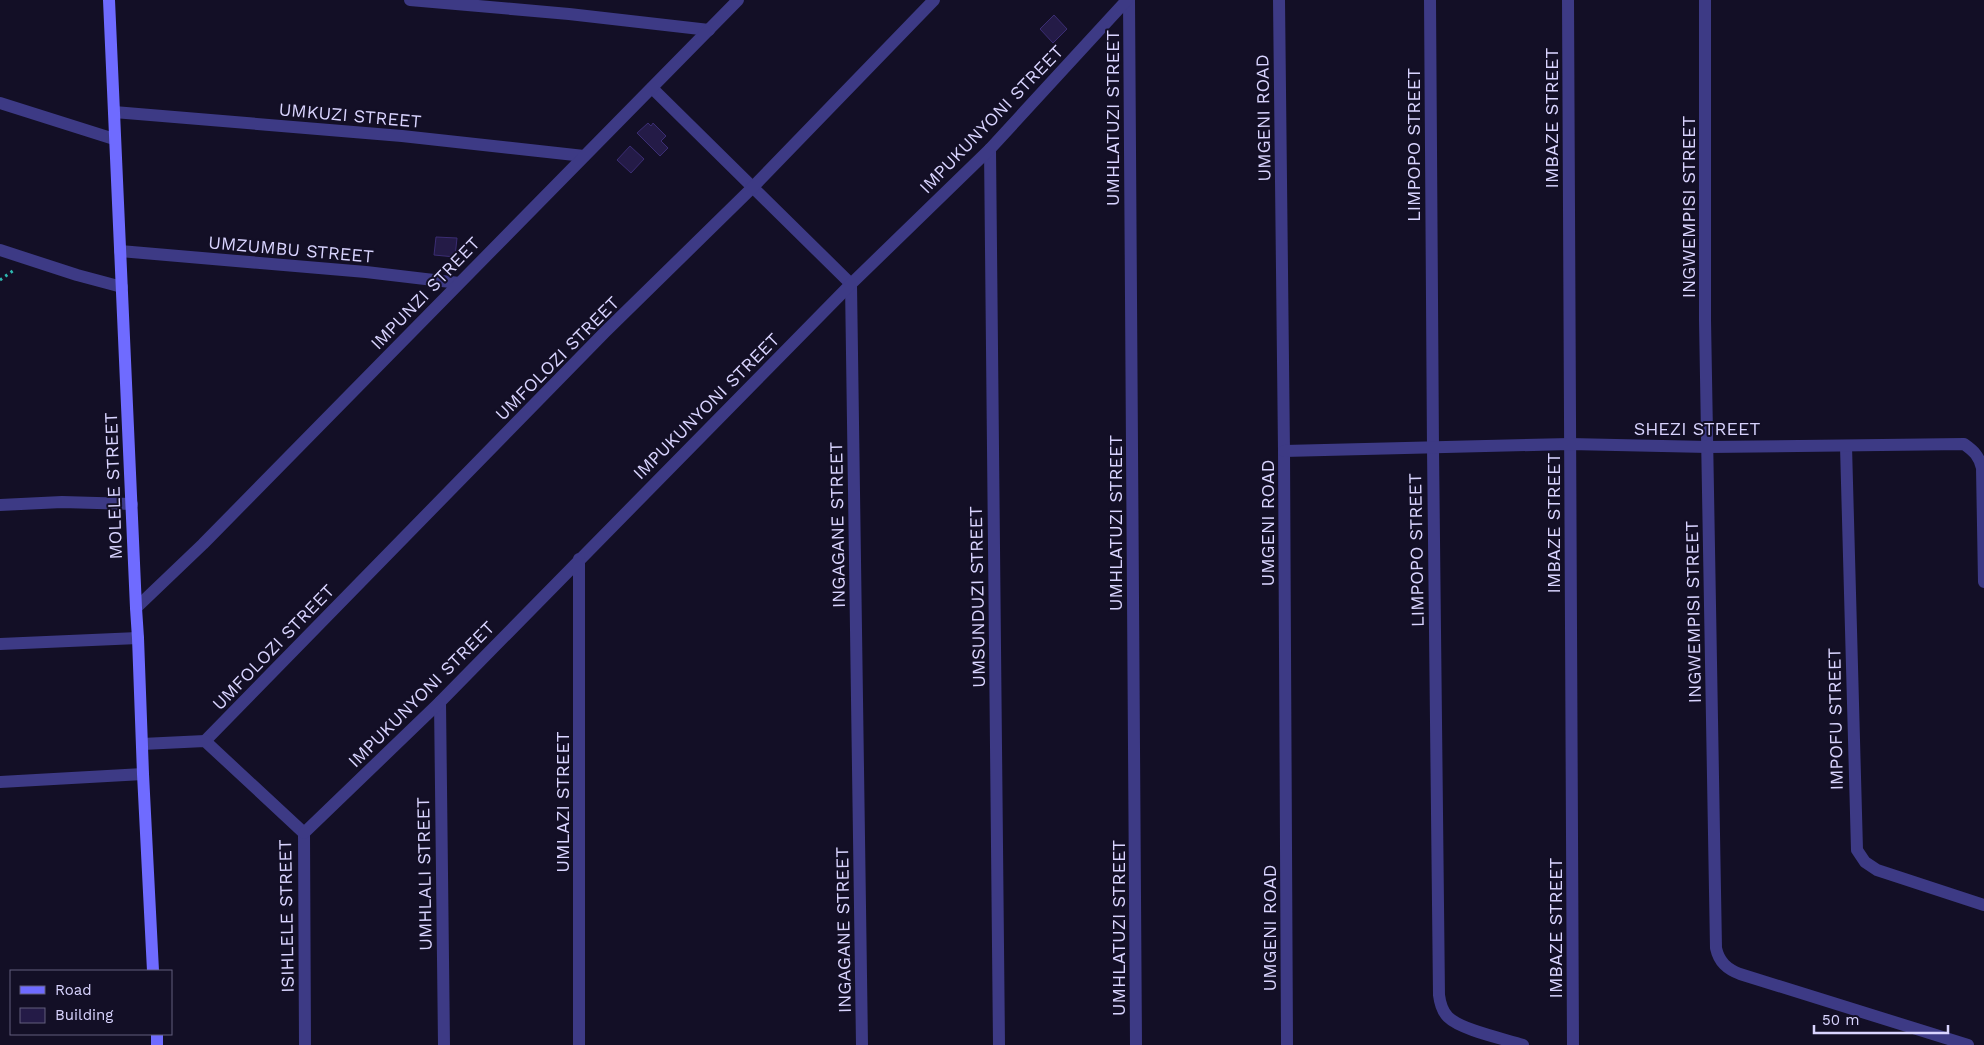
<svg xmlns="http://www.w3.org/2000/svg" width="1984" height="1045" font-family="'Work Sans',sans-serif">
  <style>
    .building { fill: #241b47; stroke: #3b2d73 }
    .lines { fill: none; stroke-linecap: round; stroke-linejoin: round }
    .path { stroke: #2fb8b0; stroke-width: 3; stroke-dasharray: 2.5 4; stroke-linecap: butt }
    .street { stroke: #3d3a85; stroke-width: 12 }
    .secondary { stroke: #6f6bff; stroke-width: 12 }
    .labels { text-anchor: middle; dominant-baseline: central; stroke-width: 4; stroke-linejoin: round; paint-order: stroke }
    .street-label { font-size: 18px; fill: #d9d4ff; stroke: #130f26 }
  </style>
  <rect width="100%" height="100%" fill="#130f26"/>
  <g class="building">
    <polygon points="1054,15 1067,29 1053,43 1040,29"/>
    <polygon points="648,123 651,126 653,123 666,136 661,141 668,148 660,156 637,133"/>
    <polygon points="630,146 644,159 631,173 617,160"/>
    <polygon points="436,237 457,238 455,257 434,255"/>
  </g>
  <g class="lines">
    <polyline class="path" points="0,280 14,270"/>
    <g class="street">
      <polyline points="410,0 569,14 709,30"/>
      <polyline points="1129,0 1136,1045"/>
      <polyline points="1279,0 1284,451 1287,1045"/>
      <path d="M1430 0 1433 449 1439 995C1440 1003 1442 1011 1448 1017 1461 1030 1505 1039 1523 1045"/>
      <polyline points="1568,0 1573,1045"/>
      <path d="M1705 0V320L1716 948C1719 962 1727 969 1740 974L1968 1045"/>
      <polyline points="652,88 851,284 862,1045"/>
      <polyline points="0,103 114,139"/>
      <polyline points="114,112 402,136 584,156"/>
      <polyline points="990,149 999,1045"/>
      <polyline points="0,250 77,275 122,287"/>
      <polyline points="120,251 366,272 459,283"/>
      <polyline points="1846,446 1857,850 1865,862 1877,870 1984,905"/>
      <path d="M1284 451 1570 444 1708 447 1964 444C1974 451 1979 456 1982 468L1984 582"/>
      <polyline points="0,505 62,502 132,504"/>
      <polyline points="136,608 203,544 738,0"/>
      <polyline points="0,644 138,638"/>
      <polyline points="440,702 444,1045"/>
      <polyline points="205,741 605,332 753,187 934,0"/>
      <polyline points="142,744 205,741 304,833 305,1045"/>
      <polyline points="0,782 143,774"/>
      <polyline points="304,833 440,702 851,284 990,149 1127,0"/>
      <polyline points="579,1045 579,559"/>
    </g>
    <g class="secondary">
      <polyline points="109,0 136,608 138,638 143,774 153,971"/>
      <polyline points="157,1034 157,1045"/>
    </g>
  </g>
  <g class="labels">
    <g class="street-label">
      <text transform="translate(350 115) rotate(5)">UMKUZI STREET</text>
      <text transform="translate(1112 118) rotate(-90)">UMHLATUZI STREET</text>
      <text transform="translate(1263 118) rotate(-91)">UMGENI ROAD</text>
      <text transform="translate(1551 118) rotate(-90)">IMBAZE STREET</text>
      <text transform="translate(991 119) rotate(-46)">IMPUKUNYONI STREET</text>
      <text transform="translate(1413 145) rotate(-90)">LIMPOPO STREET</text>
      <text transform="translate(1688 207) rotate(-90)">INGWEMPISI STREET</text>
      <text transform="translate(291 249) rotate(5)">UMZUMBU STREET</text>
      <text transform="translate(425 293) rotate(-46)">IMPUNZI STREET</text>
      <text transform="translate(557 358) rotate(-45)">UMFOLOZI STREET</text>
      <text transform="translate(706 406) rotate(-45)">IMPUKUNYONI STREET</text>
      <text x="1697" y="428">SHEZI STREET</text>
      <text transform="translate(113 486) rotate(-92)">MOLELE STREET</text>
      <text transform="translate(1115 523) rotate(-90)">UMHLATUZI STREET</text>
      <text transform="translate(1267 523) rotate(-90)">UMGENI ROAD</text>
      <text transform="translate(1553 523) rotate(-90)">IMBAZE STREET</text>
      <text transform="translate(837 525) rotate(-91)">INGAGANE STREET</text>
      <text transform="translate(1416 550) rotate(-91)">LIMPOPO STREET</text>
      <text transform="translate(977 597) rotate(-91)">UMSUNDUZI STREET</text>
      <text transform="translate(1693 612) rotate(-91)">INGWEMPISI STREET</text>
      <text transform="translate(273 647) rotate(-46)">UMFOLOZI STREET</text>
      <text transform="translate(421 694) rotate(-45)">IMPUKUNYONI STREET</text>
      <text transform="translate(1835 719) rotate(-91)">IMPOFU STREET</text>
      <text transform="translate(562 802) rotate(-90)">UMLAZI STREET</text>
      <text transform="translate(424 874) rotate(-91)">UMHLALI STREET</text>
      <text transform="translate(286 916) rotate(-91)">ISIHLELE STREET</text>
      <text transform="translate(1118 928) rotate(-90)">UMHLATUZI STREET</text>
      <text transform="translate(1269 928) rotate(-90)">UMGENI ROAD</text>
      <text transform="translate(1555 928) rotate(-90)">IMBAZE STREET</text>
      <text transform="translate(843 930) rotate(-91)">INGAGANE STREET</text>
    </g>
  </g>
  <rect x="10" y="970" width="162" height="65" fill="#130f26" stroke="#625e7d"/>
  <rect x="20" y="986" width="25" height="8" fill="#6f6bff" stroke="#625e7d"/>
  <text x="55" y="995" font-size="15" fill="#d9d4ff">Road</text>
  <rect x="20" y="1008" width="25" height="15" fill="#241b47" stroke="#625e7d"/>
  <text x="55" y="1020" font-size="15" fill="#d9d4ff">Building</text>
  <path d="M1814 1025v8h134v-8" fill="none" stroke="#d9d4ff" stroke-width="2.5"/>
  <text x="1822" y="1025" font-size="15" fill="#d9d4ff" stroke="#130f26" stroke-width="4" paint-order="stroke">50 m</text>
</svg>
